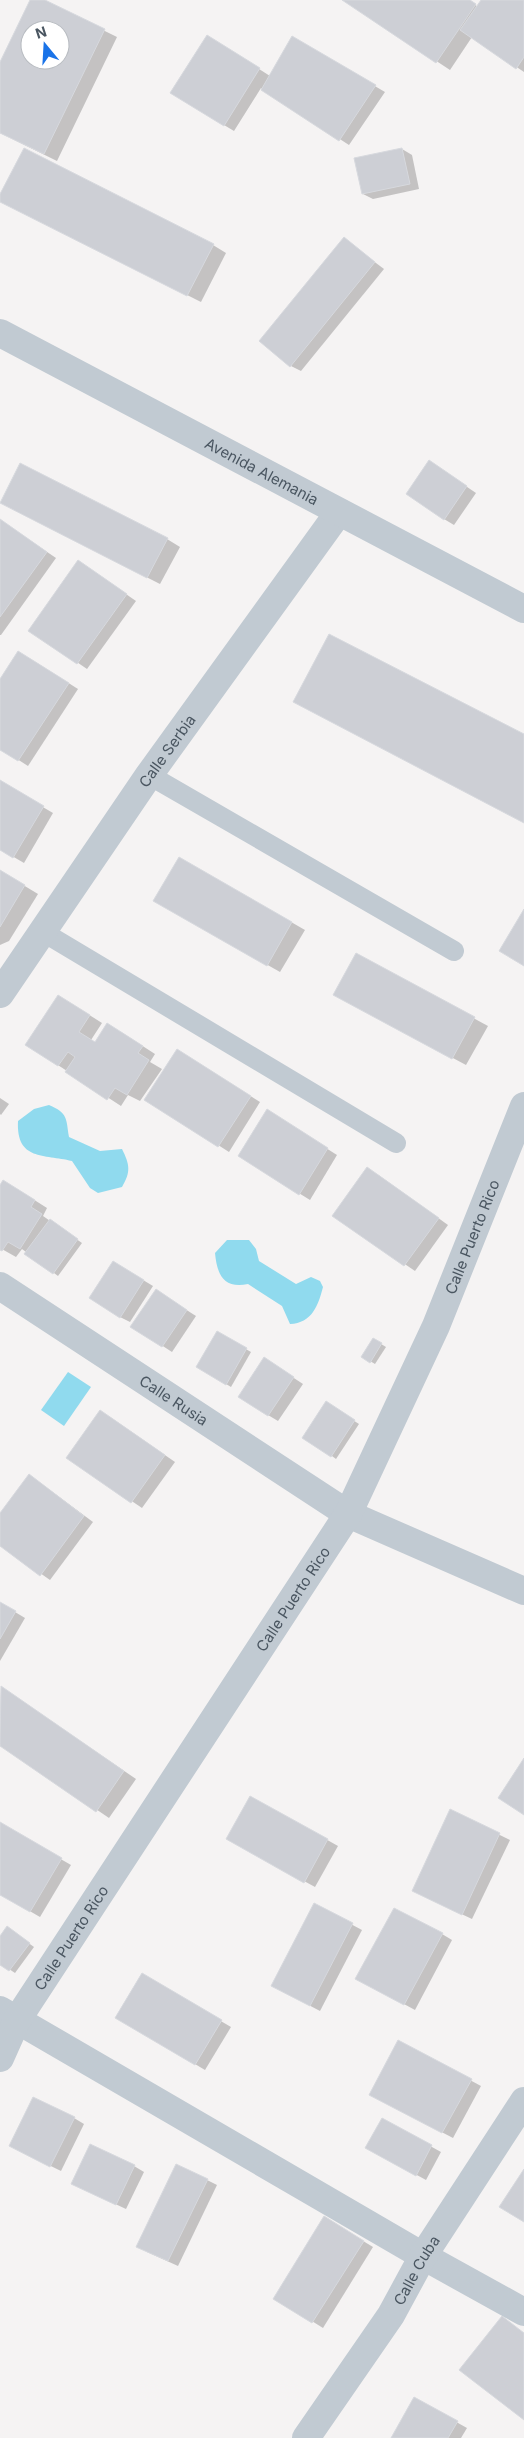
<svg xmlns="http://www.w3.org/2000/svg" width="524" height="2438" font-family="Inter,sans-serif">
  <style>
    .water { fill: #90daee }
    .shadow { fill: #0003; fill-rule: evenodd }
    .building { fill: #cdcfd5; stroke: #d7d9de; fill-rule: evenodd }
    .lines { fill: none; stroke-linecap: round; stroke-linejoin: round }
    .service { stroke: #c1cad2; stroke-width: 20 }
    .minor { stroke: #c1cad2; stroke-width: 28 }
    .tertiary { stroke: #c1cad2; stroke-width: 28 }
    .labels { text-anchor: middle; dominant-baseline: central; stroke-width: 4; stroke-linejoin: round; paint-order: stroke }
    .street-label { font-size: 15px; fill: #4a5661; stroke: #fff }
  </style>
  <rect width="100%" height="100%" fill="#f5f3f3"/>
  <g class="water">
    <path d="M49 1105C68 1113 66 1118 69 1137L100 1151 122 1149C130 1165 131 1172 122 1187L98 1193 90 1188 72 1161C44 1154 16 1161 18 1121L34 1109Z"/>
    <path d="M227 1240H249L256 1249 259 1261 296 1284 311 1277 320 1281 323 1287C318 1306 312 1323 290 1324L282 1306 248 1284C223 1289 217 1274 215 1253Z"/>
    <polygon points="68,1372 91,1387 64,1426 41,1410"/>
  </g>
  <g class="shadow">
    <path d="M31 0H42L117 37 57 161 0 133V65ZM30 30H60V60H30Z"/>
    <polygon points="344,0 468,0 481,9 482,0 524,0 524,72 472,37 450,70"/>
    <polygon points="293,38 385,92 349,145 261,88 234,131 224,125 217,42 270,76"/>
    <polygon points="402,149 412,155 419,189 373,199 363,194"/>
    <polygon points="0,197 213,245 226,253 201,302 12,207 0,200"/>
    <polygon points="344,239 384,269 301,371 291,366"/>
    <polygon points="439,468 476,493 454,525 444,519"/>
    <polygon points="14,510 167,539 180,547 160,584"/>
    <polygon points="0,520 56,558 1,635 0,635"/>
    <polygon points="78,561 136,601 87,669 30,630"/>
    <polygon points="29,658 78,689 28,766 0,748 0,681"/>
    <polygon points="0,782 53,813 24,863 0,849"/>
    <polygon points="179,858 305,930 280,972 155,901"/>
    <polygon points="0,871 38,894 9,941 0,945"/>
    <polygon points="357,955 488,1026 466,1065 348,1002"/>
    <polygon points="72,1004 102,1023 91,1040 96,1043 121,1032 155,1054 150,1062 162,1069 140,1101 128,1095 121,1106 27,1045"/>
    <polygon points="187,1056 260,1102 229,1152 146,1099"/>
    <polygon points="0,1098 9,1104 1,1115 0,1114"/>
    <polygon points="277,1117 337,1155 310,1200 239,1156"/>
    <polygon points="377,1174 448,1225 415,1271 334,1216"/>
    <polygon points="0,1187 17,1189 47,1208 43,1216 82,1243 58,1276 22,1249 16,1257 0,1248"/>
    <polygon points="123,1268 153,1286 130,1322 120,1317"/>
    <polygon points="166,1297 196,1316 172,1352 132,1326"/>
    <polygon points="218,1333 251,1352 231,1387 198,1367"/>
    <polygon points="373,1339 386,1347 375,1364 363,1357"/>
    <polygon points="274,1365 303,1384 278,1421 268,1415"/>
    <polygon points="331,1406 359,1424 336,1459 332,1456"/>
    <polygon points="110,1417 175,1462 142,1508 68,1458"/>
    <polygon points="39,1482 93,1522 50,1580 0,1545 0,1515"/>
    <polygon points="0,1603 25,1618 0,1661"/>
    <polygon points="1,1687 136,1779 109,1818 0,1744"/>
    <polygon points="251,1797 338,1846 315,1887 227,1839"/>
    <polygon points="451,1811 510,1840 472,1919 423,1896"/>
    <polygon points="0,1824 71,1865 40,1917 0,1894"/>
    <polygon points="315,1905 362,1930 320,2011 282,1991"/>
    <polygon points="12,1931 34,1947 15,1973 0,1963 0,1938"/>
    <polygon points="442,1934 452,1940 415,2010 367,1984"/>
    <polygon points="142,1975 231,2027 205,2070 116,2017"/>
    <polygon points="399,2042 481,2086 453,2138 380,2100"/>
    <polygon points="74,2118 84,2124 61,2171 20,2151"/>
    <polygon points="383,2120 441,2152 426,2180 367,2148"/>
    <polygon points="134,2166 144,2172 126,2209 83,2189"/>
    <polygon points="207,2180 217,2185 178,2266 147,2252"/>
    <polygon points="325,2218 373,2247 323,2328 275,2298"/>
    <polygon points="415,2399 467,2428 461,2438 393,2438"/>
  </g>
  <g class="building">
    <path d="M30 0H45L105 29 44 154 0 133V62ZM30 30H60V60H30Z"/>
    <polygon points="342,0 470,0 476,4 436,63"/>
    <polygon points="481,0 524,0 524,57 516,69 460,30"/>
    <polygon points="207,35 260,68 224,126 170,93"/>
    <polygon points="292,36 376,85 339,141 261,90"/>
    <polygon points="24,148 214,244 187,296 0,202 0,194"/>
    <polygon points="402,148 410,184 362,194 354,158"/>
    <polygon points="344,237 375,262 290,367 259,341"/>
    <polygon points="429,460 467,486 444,520 406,494"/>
    <polygon points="20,463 168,538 147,578 0,503"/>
    <polygon points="0,519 47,552 0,617"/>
    <polygon points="78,560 127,594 77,664 28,631"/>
    <polygon points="329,634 524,734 524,823 293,702"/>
    <polygon points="18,651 69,683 18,761 0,750 0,679"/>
    <polygon points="0,780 44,806 13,858 0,850"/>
    <polygon points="179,857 292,922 267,966 153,901"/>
    <polygon points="0,870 25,885 0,927"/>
    <polygon points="524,909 524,966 499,951"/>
    <polygon points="356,953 475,1017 452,1059 333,995"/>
    <polygon points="58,995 90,1015 79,1032 95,1042 107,1023 143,1046 138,1053 149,1060 127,1095 115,1088 107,1100 65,1072 75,1057 68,1052 58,1066 25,1045"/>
    <polygon points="177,1049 251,1096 218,1147 144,1100"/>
    <polygon points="267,1109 328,1148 299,1195 238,1156"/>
    <polygon points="367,1167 439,1218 404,1266 332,1216"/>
    <polygon points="3,1180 35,1200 31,1207 42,1214 20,1249 8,1242 2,1251 0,1250 0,1185"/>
    <polygon points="50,1219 78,1239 53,1274 24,1254"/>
    <polygon points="113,1261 144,1280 120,1318 89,1298"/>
    <polygon points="156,1289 187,1310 162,1347 130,1327"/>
    <polygon points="217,1331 247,1348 226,1385 196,1367"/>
    <polygon points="373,1338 382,1343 370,1363 361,1357"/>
    <polygon points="264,1357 294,1377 268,1416 238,1397"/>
    <polygon points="326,1401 355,1420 331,1457 302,1438"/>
    <polygon points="100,1410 165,1455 131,1503 66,1458"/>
    <polygon points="29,1474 84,1516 40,1576 0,1546 0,1513"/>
    <polygon points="0,1602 16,1611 0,1639"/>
    <polygon points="1,1686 124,1771 96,1812 0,1746"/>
    <polygon points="524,1758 524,1815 498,1798"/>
    <polygon points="250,1796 328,1839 304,1883 226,1839"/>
    <polygon points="450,1809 500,1833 462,1915 412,1891"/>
    <polygon points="0,1822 62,1858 30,1912 0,1895"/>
    <polygon points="314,1903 353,1923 310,2006 271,1986"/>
    <polygon points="394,1908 443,1933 404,2005 355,1979"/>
    <polygon points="7,1926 30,1943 9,1971 0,1965 0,1936"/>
    <polygon points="142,1973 222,2020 195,2065 115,2018"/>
    <polygon points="398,2040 472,2079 442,2133 369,2095"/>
    <polygon points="33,2097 75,2117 50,2167 9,2146"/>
    <polygon points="382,2118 432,2145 416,2176 365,2148"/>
    <polygon points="90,2144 135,2165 116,2205 71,2184"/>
    <polygon points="176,2164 208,2179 168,2261 136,2247"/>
    <polygon points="524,2169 524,2222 499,2207"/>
    <polygon points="324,2216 364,2241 312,2323 273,2299"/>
    <polygon points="502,2316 524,2333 524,2420 459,2370"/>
    <polygon points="414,2397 458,2421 448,2438 391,2438"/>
  </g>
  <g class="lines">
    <g class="service">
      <polyline points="149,775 454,951"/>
      <polyline points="43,932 396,1143"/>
    </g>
    <g class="minor">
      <path id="s1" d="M0 994 149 775 339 512"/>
      <path id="s2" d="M0 1286 348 1514 524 1591"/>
      <polyline points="0,2010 423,2256 524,2312"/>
      <path id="s3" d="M0 2058 17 2020 348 1514 436 1326 524 1106"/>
      <path id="s4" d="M306 2438 391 2315 423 2256 524 2101"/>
    </g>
    <path class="tertiary" id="s5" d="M0 333 524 609"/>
  </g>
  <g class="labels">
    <g class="street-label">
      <text stroke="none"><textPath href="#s5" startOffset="296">Avenida Alemania</textPath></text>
      <text stroke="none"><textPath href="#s1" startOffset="295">Calle Serbia</textPath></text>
      <text stroke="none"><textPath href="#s3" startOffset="950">Calle Puerto Rico</textPath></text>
      <text stroke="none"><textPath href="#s2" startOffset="208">Calle Rusia</textPath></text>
      <text stroke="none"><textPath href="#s3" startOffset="545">Calle Puerto Rico</textPath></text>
      <text stroke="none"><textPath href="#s3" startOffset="140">Calle Puerto Rico</textPath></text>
      <text stroke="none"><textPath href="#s4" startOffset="201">Calle Cuba</textPath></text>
    </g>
  </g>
  <g transform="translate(45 45) rotate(342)"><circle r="24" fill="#ffffff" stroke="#b7bbc0"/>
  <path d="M0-4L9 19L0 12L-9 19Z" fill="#1a73e8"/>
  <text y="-8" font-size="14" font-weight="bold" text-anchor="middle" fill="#4a5661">N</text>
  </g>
</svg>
